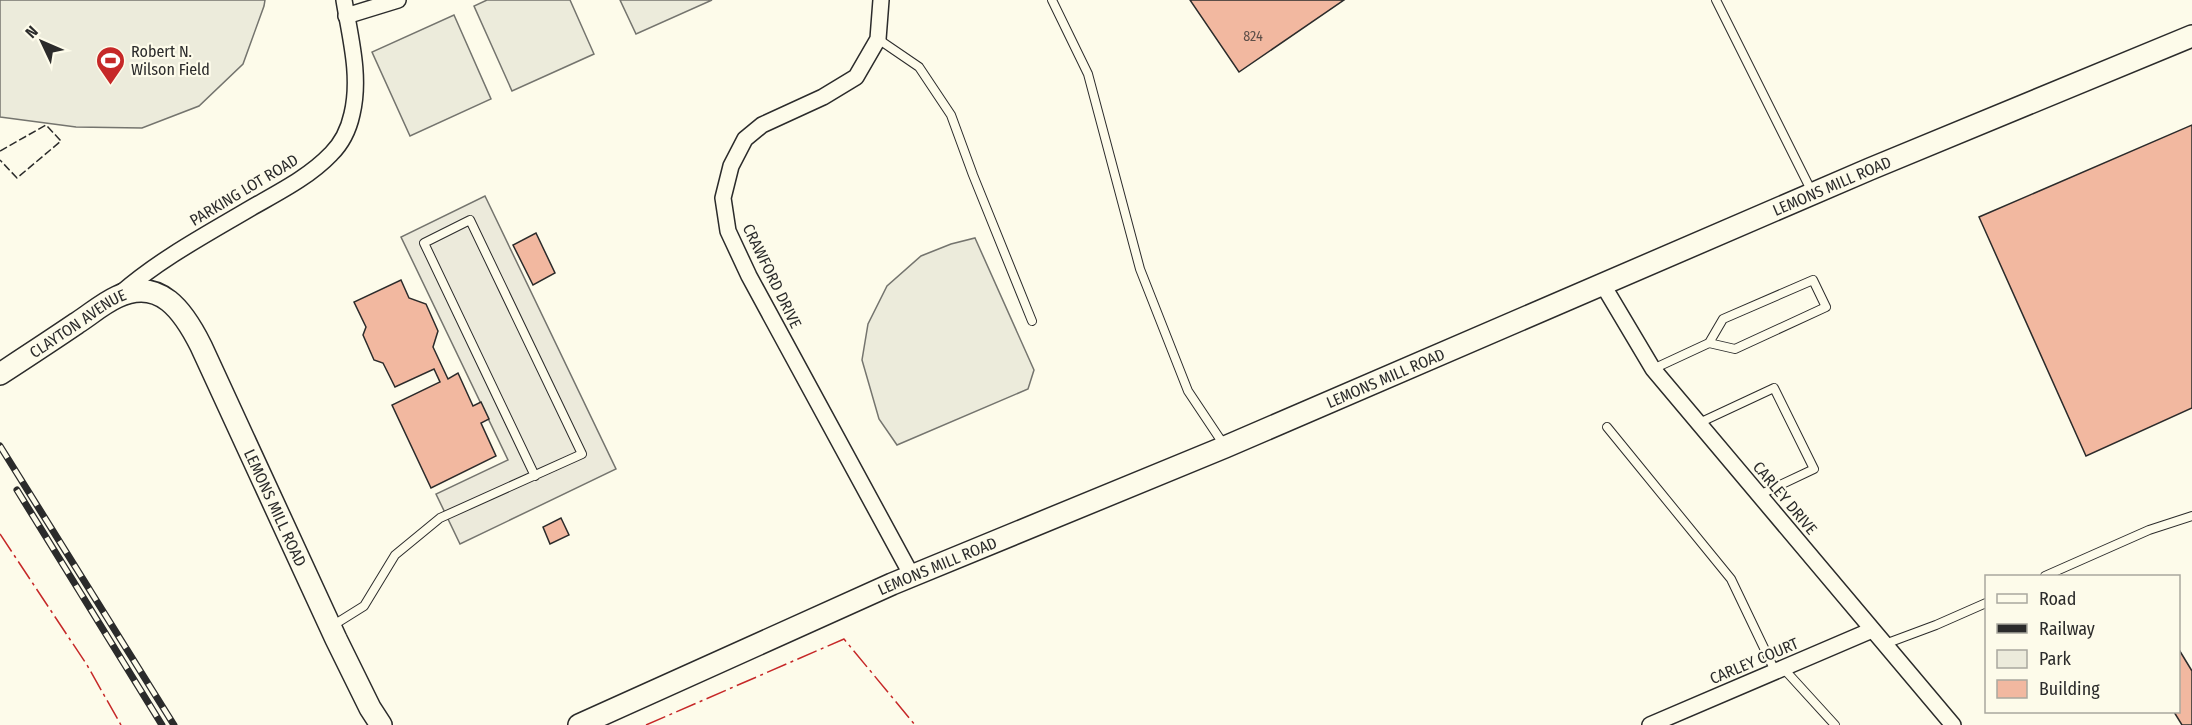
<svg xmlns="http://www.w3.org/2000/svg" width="2192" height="725" font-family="'Fira Sans Condensed',sans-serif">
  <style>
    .green { fill: #ecebdb; stroke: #74746e; stroke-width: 1.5 }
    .parking { fill: #eceadb; stroke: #74746e; stroke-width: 1.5 }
    .building { fill: #f2b8a0; stroke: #2b2b2b; stroke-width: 1.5 }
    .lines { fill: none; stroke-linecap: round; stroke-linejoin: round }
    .lane-casing { stroke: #2b2b2b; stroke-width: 10 }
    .street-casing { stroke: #2b2b2b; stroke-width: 18 }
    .secondary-casing { stroke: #2b2b2b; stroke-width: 24 }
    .lane { stroke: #fdfbea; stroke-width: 8 }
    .street { stroke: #fdfbea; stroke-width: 15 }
    .secondary { stroke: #fdfbea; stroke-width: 21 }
    .rail-casing { stroke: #2b2b2b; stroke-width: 7 }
    .rail { stroke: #fdfbea; stroke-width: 4.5; stroke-dasharray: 14; stroke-linecap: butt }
    .fence { stroke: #2b2b2b; stroke-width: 1.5; stroke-dasharray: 8 3; stroke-linecap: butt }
    .power { stroke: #c62828; stroke-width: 1.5; stroke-dasharray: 21 4.5 3 4.5; stroke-linecap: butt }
    .labels { text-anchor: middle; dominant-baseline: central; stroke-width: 4.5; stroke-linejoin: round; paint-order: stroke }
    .number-label { font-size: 14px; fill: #5d4e48 }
    .poi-label { font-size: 16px; fill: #2b2b2b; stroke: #fdfbea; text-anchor: start }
    .street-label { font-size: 16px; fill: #2b2b2b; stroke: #fdfbea }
  </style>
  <rect width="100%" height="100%" fill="#fdfbea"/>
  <g class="green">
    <polygon points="0,0 265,0 264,6 243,64 199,106 142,128 76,127 0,117"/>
    <polygon points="487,0 570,0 594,54 512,91 474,6"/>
    <polygon points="620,0 712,0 636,34"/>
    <polygon points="454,15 491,99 410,136 372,52"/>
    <polygon points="975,238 1034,370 1028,389 897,445 879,419 862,360 868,324 887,286 921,256 951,244"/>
  </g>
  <polygon class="parking" points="485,196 616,469 460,544 436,494 508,460 401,237"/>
  <g class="building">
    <polygon points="1190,0 1344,0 1239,72"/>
    <polygon points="2192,125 2192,408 2086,456 1979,217"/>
    <polygon points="536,233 555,273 533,285 513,245"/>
    <polygon points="401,280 409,298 426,304 438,331 433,347 448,379 458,373 473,406 481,402 489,419 481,423 496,456 431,488 392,405 440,382 434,369 395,387 383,363 374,360 363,335 366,327 354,302"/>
    <polygon points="561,518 569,535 550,544 543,527"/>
    <polygon points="2178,648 2192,671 2192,725 2182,725 2174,712 2178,712"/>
  </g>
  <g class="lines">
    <defs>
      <g id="lane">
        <polyline points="1052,0 1088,74 1140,269 1188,391 1224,445"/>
        <polyline points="1716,0 1812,192"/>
        <polyline points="878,39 919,67 951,115 973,175 1032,321"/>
        <polyline points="1653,369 1709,343 1723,319 1813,280 1826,307 1735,349 1709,343"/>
        <polyline points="1699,423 1774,388 1814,469 1759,495"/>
        <polyline points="1607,427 1731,579 1775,671"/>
        <polyline points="2045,576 2149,530 2192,516"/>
        <polyline points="332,626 364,606 395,555 440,518 582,454 470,220 424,243 535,476"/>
        <polyline points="1885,644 1936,625 1986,603"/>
        <polyline points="1783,668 1835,725"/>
      </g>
      <g id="street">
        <polyline points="881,0 878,39 856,77 823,97 762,125 745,139 731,166 723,198 728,231 749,276 912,576"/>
        <polyline points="346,16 398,0"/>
        <polyline points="1603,285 1653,369 1953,725"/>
        <path d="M121 293C160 259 207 234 251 208 279 192 309 177 331 154 342 143 349 128 352 114 361 76 350 37 344 0"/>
        <polyline points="1650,725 1872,630"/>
      </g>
      <g id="secondary">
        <path id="s1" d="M0 374C26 357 52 340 77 323 91 314 102 304 117 297 160 276 184 312 201 346L336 639 370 708 381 725"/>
        <path id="s2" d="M579 725 892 584 1225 447 1870 169 2192 36"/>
      </g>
    </defs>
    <use href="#lane" class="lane-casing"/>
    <use href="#street" class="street-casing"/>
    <use href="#secondary" class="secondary-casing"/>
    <use href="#lane" class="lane"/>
    <use href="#street" class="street"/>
    <use href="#secondary" class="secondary"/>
    <defs>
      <g id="rail">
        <polyline points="0,446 174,725"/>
        <polyline points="17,490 162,725"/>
      </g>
    </defs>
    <use href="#rail" class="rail-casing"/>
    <use href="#rail" class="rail"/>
    <polyline class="fence" points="0,151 46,125 61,141 17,178 0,160"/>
    <g class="power">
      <polyline points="0,534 87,665 121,725"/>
      <polyline points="646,725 844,639 915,725"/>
    </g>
  </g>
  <defs>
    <symbol id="stadium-pin" viewBox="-11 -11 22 30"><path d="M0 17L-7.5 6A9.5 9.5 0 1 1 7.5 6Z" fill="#c62828" stroke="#fdfbea"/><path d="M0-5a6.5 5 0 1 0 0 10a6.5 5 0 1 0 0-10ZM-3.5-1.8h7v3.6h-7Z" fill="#fff"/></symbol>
  </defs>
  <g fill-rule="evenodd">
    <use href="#stadium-pin" x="94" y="44" width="33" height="45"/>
  </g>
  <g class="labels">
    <g class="number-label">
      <text x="1253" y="36">824</text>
    </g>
    <g class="poi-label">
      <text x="131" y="51">Robert N.<tspan x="131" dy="18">Wilson Field</tspan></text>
    </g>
    <g class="street-label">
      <text stroke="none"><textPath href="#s2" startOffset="1364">LEMONS MILL ROAD</textPath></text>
      <text transform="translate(244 190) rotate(-31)">PARKING LOT ROAD</text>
      <text transform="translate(772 276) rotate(64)">CRAWFORD DRIVE</text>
      <text stroke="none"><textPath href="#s1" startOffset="93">CLAYTON AVENUE</textPath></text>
      <text stroke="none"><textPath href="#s2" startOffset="878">LEMONS MILL ROAD</textPath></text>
      <text transform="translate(1785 498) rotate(50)">CARLEY DRIVE</text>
      <text stroke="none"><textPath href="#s1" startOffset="429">LEMONS MILL ROAD</textPath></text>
      <text stroke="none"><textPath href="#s2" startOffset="392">LEMONS MILL ROAD</textPath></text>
      <text transform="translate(1754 661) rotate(-23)">CARLEY COURT</text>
    </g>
  </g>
  <rect x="1985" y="575" width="195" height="138" fill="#fdfbea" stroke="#a9a89e" stroke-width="1.5"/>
  <rect x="1997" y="594" width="30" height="9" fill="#fdfbea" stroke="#a9a89e" stroke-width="1.5"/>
  <text x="2039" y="605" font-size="18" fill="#2b2b2b">Road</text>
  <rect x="1997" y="624" width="30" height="9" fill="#2b2b2b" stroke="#a9a89e" stroke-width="1.5"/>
  <text x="2039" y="635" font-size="18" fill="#2b2b2b">Railway</text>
  <rect x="1997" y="650" width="30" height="18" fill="#ecebdb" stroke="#a9a89e" stroke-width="1.5"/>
  <text x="2039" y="665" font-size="18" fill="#2b2b2b">Park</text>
  <rect x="1997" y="680" width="30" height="18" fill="#f2b8a0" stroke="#a9a89e" stroke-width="1.5"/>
  <text x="2039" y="695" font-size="18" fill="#2b2b2b">Building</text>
  <g transform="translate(42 42) rotate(314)" stroke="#fdfbea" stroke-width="4.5" paint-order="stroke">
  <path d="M0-4.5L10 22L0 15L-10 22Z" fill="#2b2b2b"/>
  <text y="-9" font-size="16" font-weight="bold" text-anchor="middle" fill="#2b2b2b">N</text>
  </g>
</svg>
